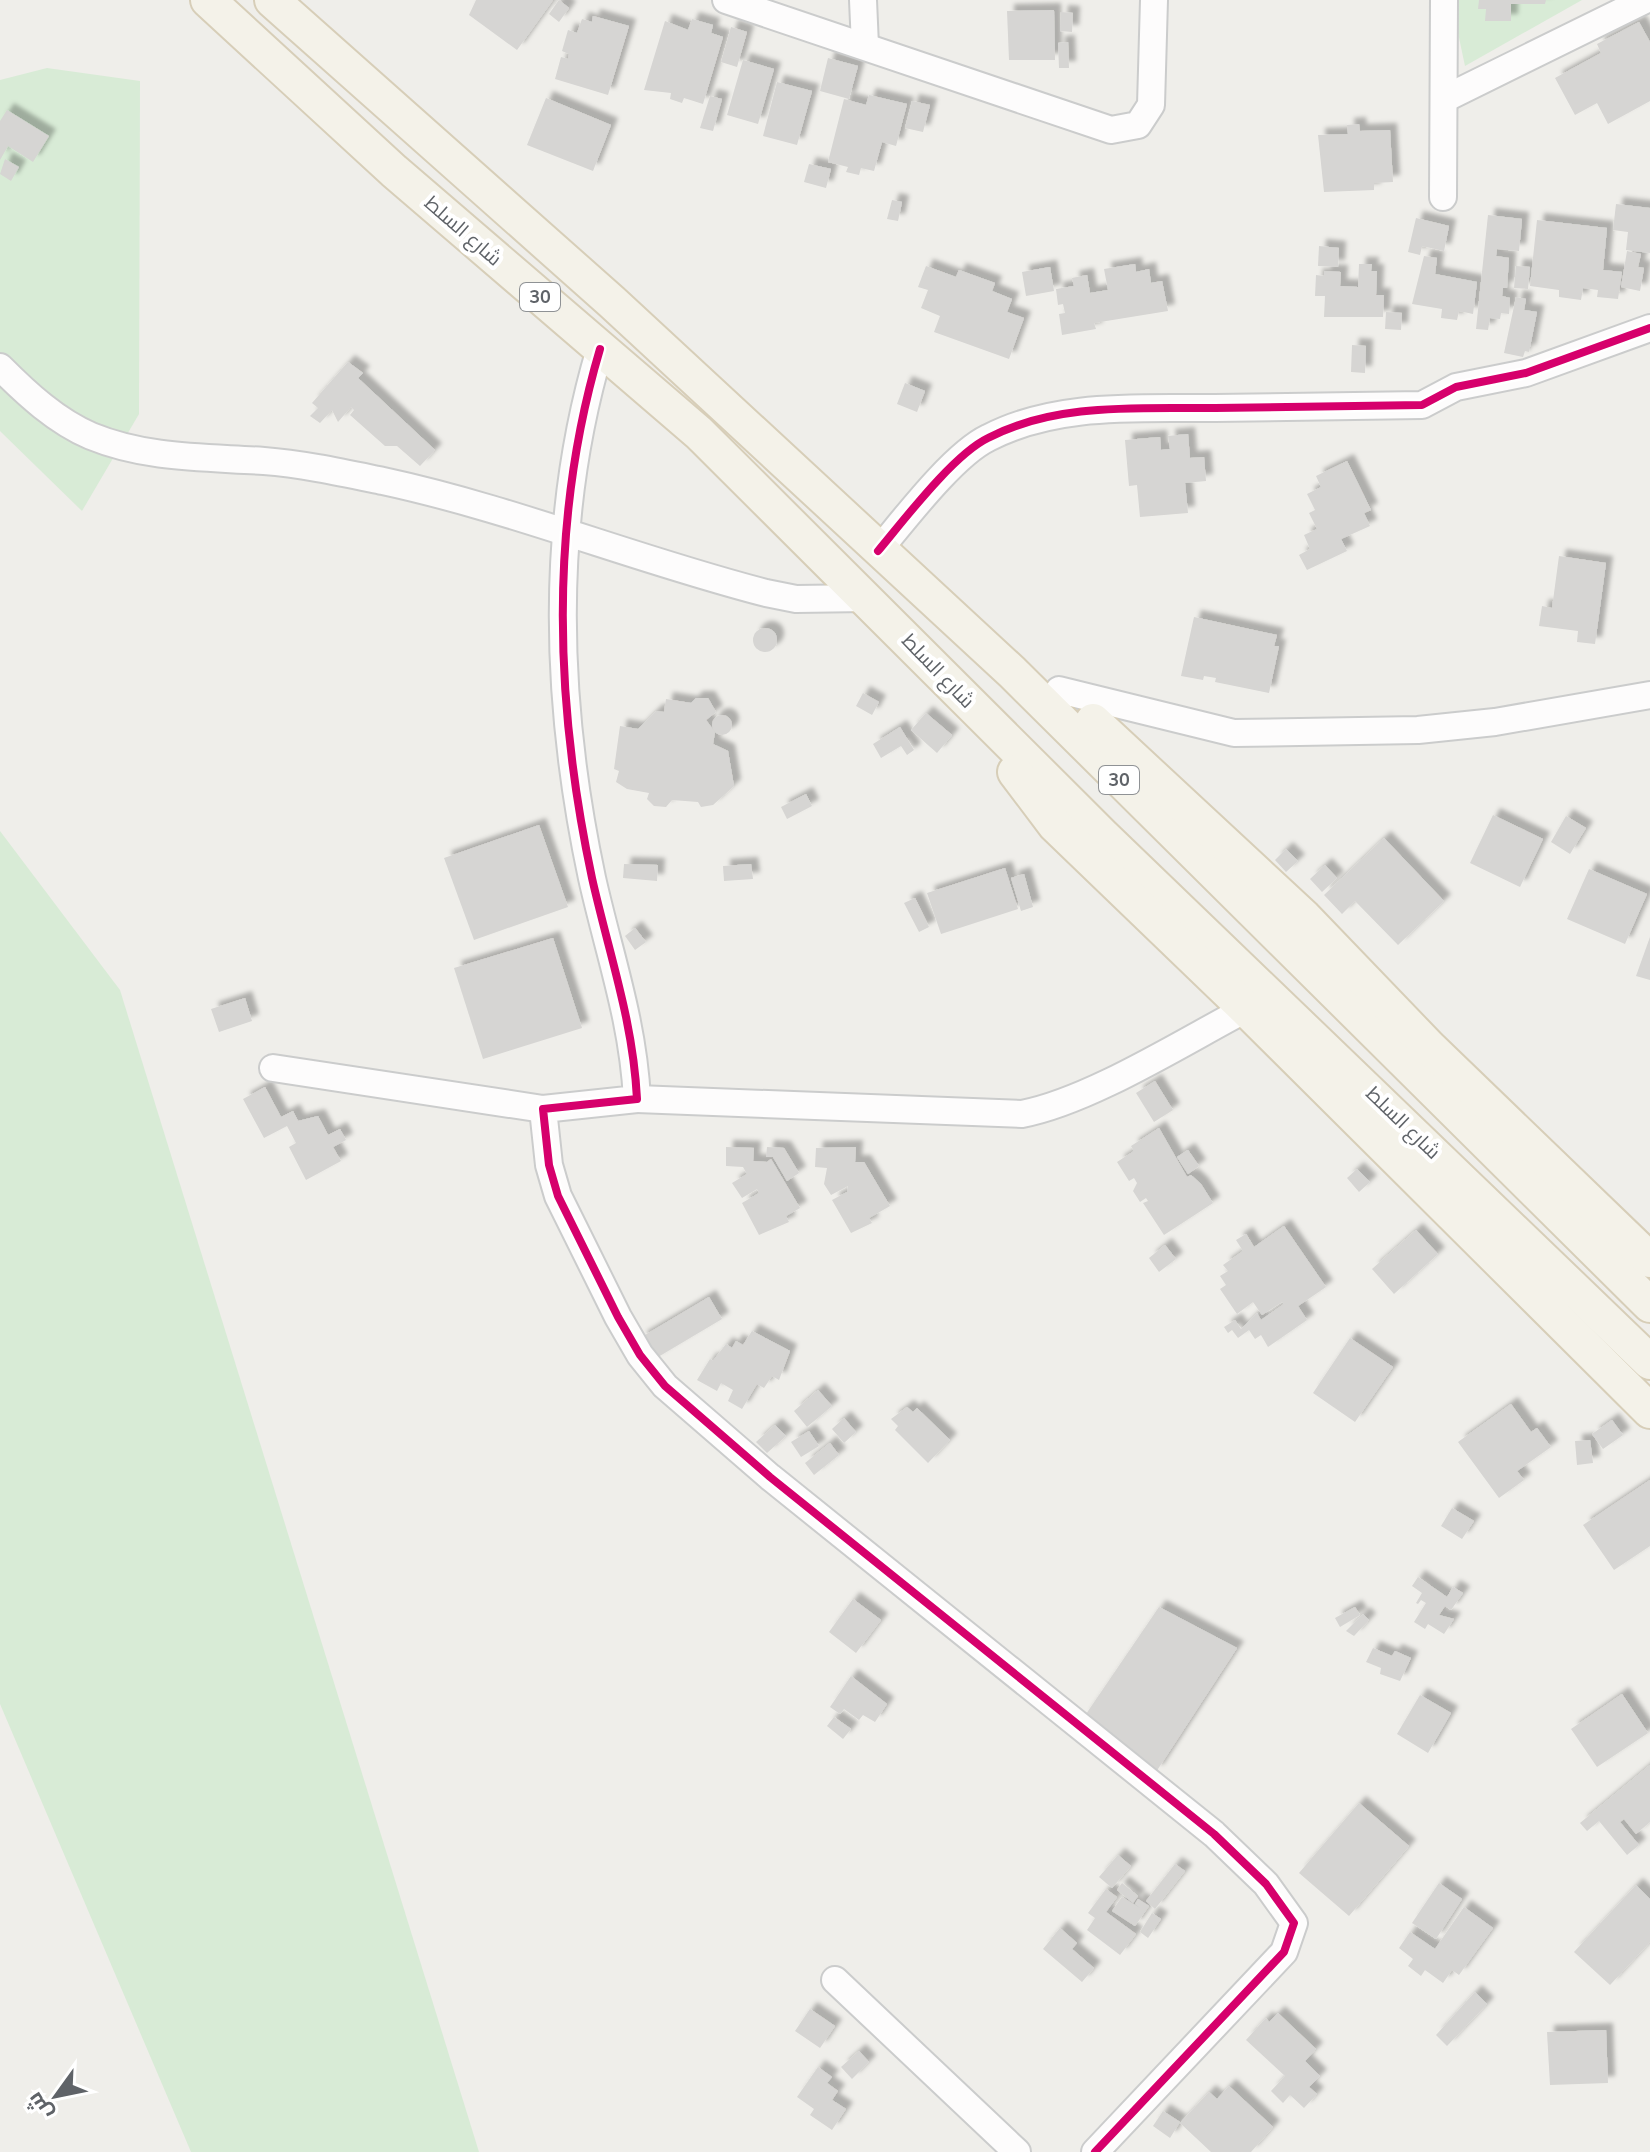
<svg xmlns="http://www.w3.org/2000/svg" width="1650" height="2152" font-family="'Nunito Sans',Cairo,sans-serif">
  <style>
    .green { fill: #d8ebd6 }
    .building { fill: #d6d5d3; filter: url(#shadow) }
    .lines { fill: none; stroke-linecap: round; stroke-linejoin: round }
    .minor-casing { stroke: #cbcccc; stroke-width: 30 }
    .major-casing { stroke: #d7ceb8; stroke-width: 38 }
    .minor { stroke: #fdfcfc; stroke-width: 26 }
    .major { stroke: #f4f2e9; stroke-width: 34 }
    .cycleway-casing { stroke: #fff; stroke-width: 13 }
    .cycleway { stroke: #d6006c; stroke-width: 8 }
    .labels { text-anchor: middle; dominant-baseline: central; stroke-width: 8; stroke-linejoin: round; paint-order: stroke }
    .shield { fill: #fff; stroke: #8f9295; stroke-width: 2 }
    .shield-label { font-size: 18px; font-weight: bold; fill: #5f6368 }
    .street-label { font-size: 20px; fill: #5f6368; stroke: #fff }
  </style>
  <defs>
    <filter id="shadow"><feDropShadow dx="7" dy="-7" stdDeviation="2" flood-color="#0004"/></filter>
  </defs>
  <rect width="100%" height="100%" fill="#efeeea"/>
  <g class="green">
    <polygon points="1451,0 1582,0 1465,66"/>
    <polygon points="47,68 140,81 139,414 82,511 0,431 0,80"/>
    <polygon points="0,831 120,990 479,2152 191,2152 0,1704"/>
  </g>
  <g class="building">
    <polygon points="476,0 553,0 517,50 469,15"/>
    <polygon points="559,0 569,8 559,22 549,14"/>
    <polygon points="1479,0 1546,0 1545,4 1511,4 1511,21 1485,21 1486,9 1478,9"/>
    <polygon points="1054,10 1055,60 1009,60 1007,11"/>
    <polygon points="1061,12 1073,13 1072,32 1060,31"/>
    <polygon points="593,16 629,26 608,95 555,79 561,57 568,59 569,54 562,51 568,30 577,33 582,19 592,22"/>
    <polygon points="692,19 713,25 711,33 723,37 703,104 684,98 682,103 670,99 671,93 644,90 665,21 688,30"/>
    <polygon points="1639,22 1650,42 1650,101 1608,124 1597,103 1575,115 1555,78 1601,53 1597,44"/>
    <polygon points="731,27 747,32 737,67 721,62"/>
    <polygon points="1068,42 1069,68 1059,68 1058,43"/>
    <polygon points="828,58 858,66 849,99 820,91"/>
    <polygon points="743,60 774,69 758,124 727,115"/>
    <polygon points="777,82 812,91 797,145 763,136"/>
    <polygon points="869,95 907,104 896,146 882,142 874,171 861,168 859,175 846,172 848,167 828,162 844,99 866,105"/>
    <polygon points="710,96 722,99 713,131 700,128"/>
    <polygon points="546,98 611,125 593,171 527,145"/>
    <polygon points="912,101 930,105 923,132 905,128"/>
    <polygon points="7,110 49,136 33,162 8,146 0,160 0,121"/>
    <polygon points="1359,124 1360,131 1390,130 1393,182 1374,183 1374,190 1324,192 1318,135 1348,134 1347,125"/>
    <polygon points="5,159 19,167 11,181 0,174"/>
    <polygon points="809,164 831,169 826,188 804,182"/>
    <polygon points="892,200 902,202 898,221 887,219"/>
    <polygon points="1616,204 1650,208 1650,253 1626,250 1628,232 1613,230"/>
    <polygon points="1488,215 1522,219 1519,251 1497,249 1496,256 1509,258 1507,288 1503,288 1502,296 1510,298 1509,314 1501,313 1500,319 1490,318 1488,330 1476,329"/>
    <polygon points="1416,218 1449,226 1444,251 1422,246 1420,255 1408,252"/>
    <polygon points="1537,220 1607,228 1603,270 1622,272 1618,299 1597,297 1598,290 1583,288 1581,300 1559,297 1559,290 1530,286"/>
    <polygon points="1319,246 1339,248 1338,267 1318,266"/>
    <polygon points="1627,251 1641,254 1638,267 1644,268 1640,291 1621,287"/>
    <polygon points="1424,256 1437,258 1435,274 1477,282 1473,314 1459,311 1457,320 1441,318 1442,309 1412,304"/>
    <polygon points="1135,264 1136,272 1149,269 1151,283 1162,281 1168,311 1094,323 1096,329 1062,335 1059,314 1065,313 1063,304 1058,305 1056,289 1074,286 1072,278 1087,275 1090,293 1108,290 1104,269"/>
    <polygon points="1359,264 1372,264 1371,271 1377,271 1376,295 1384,295 1383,317 1324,317 1325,296 1315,296 1316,275 1324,276 1324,271 1341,272 1340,286 1358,287"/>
    <polygon points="926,266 956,277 959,270 995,283 992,291 1012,299 1007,312 1024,318 1009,359 934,332 940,316 921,308 928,290 918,287"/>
    <polygon points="1516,266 1530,267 1528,289 1514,288"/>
    <polygon points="1050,267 1054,291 1026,296 1022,272"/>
    <polygon points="1516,297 1526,299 1524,310 1537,312 1529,352 1525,351 1523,357 1504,353"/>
    <polygon points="1386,312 1402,313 1401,330 1385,329"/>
    <polygon points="1352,345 1366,346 1365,373 1351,372"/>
    <polygon points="348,362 363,373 358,378 435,450 420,466 397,446 385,446 350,415 354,410 351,407 338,422 332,410 320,423 310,416 318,408 312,403"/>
    <polygon points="905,383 925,391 917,412 897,404"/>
    <polygon points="1188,434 1190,458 1204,457 1206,481 1185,483 1188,513 1140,517 1137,485 1129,486 1125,440 1160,437 1161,450 1170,449 1168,436"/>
    <polygon points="1347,461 1371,510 1364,513 1370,526 1341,539 1347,551 1307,570 1299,555 1310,549 1304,535 1317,529 1309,513 1315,510 1307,494 1321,487 1316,476"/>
    <polygon points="1559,556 1606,563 1595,644 1577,642 1578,631 1539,626 1542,606 1552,608"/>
    <polygon points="1194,617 1277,635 1274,646 1279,646 1269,693 1215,682 1216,678 1204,676 1203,680 1181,676"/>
    <circle cx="765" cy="640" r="12"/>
    <polygon points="863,693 879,702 872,715 856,706"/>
    <polygon points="696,698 708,698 716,712 706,720 715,732 713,744 728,751 734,786 713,805 701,807 698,802 672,800 666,807 654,806 647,799 649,793 627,789 616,782 619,771 614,769 620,726 638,729 656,711 664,712 666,699 691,703"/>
    <polygon points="926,713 952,735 937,753 911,730"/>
    <circle cx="722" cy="725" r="10"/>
    <polygon points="900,727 914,750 907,755 901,746 881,758 873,744"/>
    <polygon points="806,794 812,806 787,819 781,807"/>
    <polygon points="1493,815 1543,839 1520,887 1470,863"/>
    <polygon points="1566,816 1586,828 1570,854 1551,842"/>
    <polygon points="539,825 568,907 474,940 444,858"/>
    <polygon points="1384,838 1444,901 1398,945 1355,901 1342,914 1324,895"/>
    <polygon points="1286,849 1298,861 1286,872 1275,860"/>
    <polygon points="624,864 658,865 657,881 623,878"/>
    <polygon points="751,864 753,879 724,881 723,866"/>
    <polygon points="1325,865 1337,878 1322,892 1310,879"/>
    <polygon points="1005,868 1018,909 941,934 927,893"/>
    <polygon points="1589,869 1647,894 1625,944 1567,919"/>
    <polygon points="1024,874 1033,907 1021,911 1011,878"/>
    <polygon points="915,898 929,927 919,932 904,903"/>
    <polygon points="635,928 646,942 635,950 625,936"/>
    <polygon points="1650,937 1650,980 1636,976"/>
    <polygon points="553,938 582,1028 483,1059 454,968"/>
    <polygon points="245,998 252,1021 219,1032 211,1009"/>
    <polygon points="1155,1081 1173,1110 1154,1122 1136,1093"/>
    <polygon points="265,1087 281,1117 293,1111 298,1121 318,1116 328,1135 340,1129 346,1140 333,1147 341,1161 306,1180 289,1147 296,1143 287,1126 264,1138 243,1099"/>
    <polygon points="1159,1128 1187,1177 1191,1175 1201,1184 1213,1203 1164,1235 1143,1203 1148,1201 1146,1198 1140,1202 1133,1191 1137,1183 1134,1178 1129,1181 1117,1162 1134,1151 1131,1146"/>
    <polygon points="726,1147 754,1148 753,1161 767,1162 771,1159 800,1208 786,1216 789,1222 759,1235 742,1203 759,1193 757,1189 742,1198 732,1183 747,1174 743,1167 726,1166"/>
    <polygon points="767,1147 784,1148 799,1173 787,1181 773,1157 766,1157"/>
    <polygon points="856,1147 855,1162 864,1162 890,1206 869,1218 872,1223 851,1233 832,1200 847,1192 848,1186 831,1195 824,1184 827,1168 815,1167 816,1148"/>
    <polygon points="1188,1150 1199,1166 1188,1174 1177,1157"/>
    <polygon points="1357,1169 1370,1182 1359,1192 1347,1178"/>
    <polygon points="1284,1226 1326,1287 1298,1306 1307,1320 1268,1347 1261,1335 1255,1339 1249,1330 1238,1338 1232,1330 1228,1333 1224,1327 1235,1320 1241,1329 1257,1313 1261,1320 1284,1304 1282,1302 1262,1315 1253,1302 1237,1314 1220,1289 1226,1285 1220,1276 1228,1271 1223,1265 1243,1251 1236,1240 1246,1234 1254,1247"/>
    <polygon points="1416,1230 1438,1254 1394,1294 1372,1269"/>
    <polygon points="1165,1245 1176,1259 1159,1272 1149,1258"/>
    <polygon points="709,1297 722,1319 653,1360 640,1338"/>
    <polygon points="752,1331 790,1351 779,1380 772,1376 764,1388 757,1384 742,1409 728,1401 733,1390 721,1383 717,1391 697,1380 710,1359 713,1361 726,1344 732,1348 736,1341 743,1345"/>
    <polygon points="1350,1338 1393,1367 1355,1422 1313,1393"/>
    <polygon points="818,1390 832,1406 807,1427 794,1411"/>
    <polygon points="1511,1404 1531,1432 1537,1428 1551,1447 1517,1471 1524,1480 1499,1498 1458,1442"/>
    <polygon points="907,1407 913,1412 917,1408 950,1440 928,1463 895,1430 898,1426 891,1419"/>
    <polygon points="844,1418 856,1432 844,1443 832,1429"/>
    <polygon points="1612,1420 1623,1435 1603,1449 1592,1434"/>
    <polygon points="775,1425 786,1436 767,1453 756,1442"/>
    <polygon points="809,1431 819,1446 801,1457 791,1442"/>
    <polygon points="1590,1440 1593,1463 1577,1465 1575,1441"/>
    <polygon points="830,1443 839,1455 814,1475 805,1463"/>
    <polygon points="1650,1480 1650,1546 1614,1570 1583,1525"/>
    <polygon points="1452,1508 1474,1521 1462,1539 1441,1526"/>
    <polygon points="1418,1577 1447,1597 1453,1587 1463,1593 1451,1610 1445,1606 1439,1615 1454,1619 1444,1634 1428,1624 1425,1629 1414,1622 1426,1603 1421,1600 1418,1604 1416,1603 1422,1593 1412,1586"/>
    <polygon points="853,1599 881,1620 856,1653 829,1632"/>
    <polygon points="1159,1607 1237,1648 1156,1772 1084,1717"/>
    <polygon points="1355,1607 1360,1615 1340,1627 1335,1618"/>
    <polygon points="1363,1614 1369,1620 1354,1636 1346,1631"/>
    <polygon points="1373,1648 1392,1656 1395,1651 1411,1658 1400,1681 1380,1674 1381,1668 1366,1662"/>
    <polygon points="851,1676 887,1704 875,1722 863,1715 859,1720 844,1709 840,1714 830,1707"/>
    <polygon points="1622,1694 1648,1733 1597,1767 1571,1729"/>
    <polygon points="1420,1695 1451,1713 1428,1753 1397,1734"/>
    <polygon points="834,1717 851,1729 843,1739 827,1726"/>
    <polygon points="1650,1765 1650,1822 1636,1834 1624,1819 1620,1822 1639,1845 1627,1855 1599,1821 1587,1831 1580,1823"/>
    <polygon points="1359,1803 1409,1846 1349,1916 1299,1873"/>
    <polygon points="1118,1855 1131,1866 1112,1888 1099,1877"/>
    <polygon points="1175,1864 1185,1871 1155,1909 1146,1901"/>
    <polygon points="1122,1883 1138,1896 1133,1903 1117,1890"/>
    <polygon points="1439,1883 1462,1899 1436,1939 1412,1923"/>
    <polygon points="1636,1885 1650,1899 1650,1942 1610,1985 1574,1952"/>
    <polygon points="1106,1889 1117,1897 1106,1912 1136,1934 1120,1955 1087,1930 1095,1918 1088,1913"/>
    <polygon points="1122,1897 1140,1908 1135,1904 1138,1899 1149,1906 1135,1926 1112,1911"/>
    <polygon points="1464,1907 1493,1928 1459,1975 1452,1970 1443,1983 1425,1970 1421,1976 1408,1966 1413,1959 1399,1948 1410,1932 1435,1949"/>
    <polygon points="1152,1913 1161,1919 1148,1938 1140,1932"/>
    <polygon points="1060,1928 1077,1943 1072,1949 1094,1968 1082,1982 1043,1949"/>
    <polygon points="1475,1992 1487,2004 1447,2046 1436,2035"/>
    <polygon points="810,2009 835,2026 820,2048 795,2031"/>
    <polygon points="1278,2013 1316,2049 1305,2061 1320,2076 1309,2087 1317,2094 1304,2108 1290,2095 1283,2103 1271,2091 1285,2076 1246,2040 1266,2018 1269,2022"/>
    <polygon points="1606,2030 1608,2083 1550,2085 1547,2032"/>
    <polygon points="859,2051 869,2062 852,2079 841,2067"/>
    <polygon points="818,2067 832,2077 827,2083 838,2091 832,2100 846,2109 832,2130 810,2115 814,2109 797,2097"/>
    <polygon points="1229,2086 1273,2127 1251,2152 1211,2152 1180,2123 1209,2092 1217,2099"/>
    <polygon points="1163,2111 1180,2122 1170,2138 1153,2126"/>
  </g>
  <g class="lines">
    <defs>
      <g id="minor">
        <polyline points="726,0 1111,130 1138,125 1151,105 1154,0"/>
        <polyline points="863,0 865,46"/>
        <polyline points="1446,98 1645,0"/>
        <polyline points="1443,197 1444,0"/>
        <path d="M600 349C549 521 555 704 592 878 609 954 633 1020 637 1099L543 1109 549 1165 558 1196 618 1317 640 1355 665 1386 770 1477 1214 1834 1266 1884 1294 1923 1284 1952 1095 2152"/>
        <path d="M0 367C27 394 56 421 91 436 147 459 205 457 264 461 303 464 344 473 383 481 513 509 637 560 766 593L796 599 867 598"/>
        <path d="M878 551C904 520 953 455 988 438 1057 402 1139 409 1215 408 1284 407 1353 406 1422 405L1456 387 1526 373 1650 328"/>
        <polyline points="1059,690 1234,733 1418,730 1495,722 1650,695"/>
        <polyline points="273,1068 543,1109"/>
        <path d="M637 1099 1022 1114C1090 1101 1183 1042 1246 1009"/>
        <polyline points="835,1980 1017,2152"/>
      </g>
      <g id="major">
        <polyline points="208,0 394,171 699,433 1103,836 1650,1362"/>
        <polyline points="272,0 612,302 1012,672 1650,1305"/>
        <polyline points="1093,721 1304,917 1429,1047 1650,1260"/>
        <polyline points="1015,772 1055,825 1246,1009 1650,1411"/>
      </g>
    </defs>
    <use href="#minor" class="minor-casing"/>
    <use href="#major" class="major-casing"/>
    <use href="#minor" class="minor"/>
    <use href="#major" class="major"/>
    <defs>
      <g id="cycleway">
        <path d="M600 349C549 521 555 704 592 878 609 954 633 1020 637 1099L543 1109 549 1165 558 1196 618 1317 640 1355 665 1386 770 1477 1214 1834 1266 1884 1294 1923 1284 1952 1095 2152"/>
        <path d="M878 551C904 520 953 455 988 438 1057 402 1139 409 1215 408 1284 407 1353 406 1422 405L1456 387 1526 373 1650 328"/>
      </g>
    </defs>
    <use href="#cycleway" class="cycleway-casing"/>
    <use href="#cycleway" class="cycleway"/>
  </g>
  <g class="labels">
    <g class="shield">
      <rect x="520" y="283" width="40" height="28" rx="6"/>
      <rect x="1099" y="766" width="40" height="28" rx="6"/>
    </g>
    <g class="shield-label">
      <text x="540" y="297">30</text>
      <text x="1119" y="780">30</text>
    </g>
    <g class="street-label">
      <text transform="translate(463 231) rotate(41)">شارع السلط</text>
      <text transform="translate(938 671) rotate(46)">شارع السلط</text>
      <text transform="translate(1403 1123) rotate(44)">شارع السلط</text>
    </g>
  </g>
  <g transform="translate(56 2096) rotate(237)" stroke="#ffffff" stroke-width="6" paint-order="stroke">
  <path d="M0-6L14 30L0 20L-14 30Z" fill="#5f6368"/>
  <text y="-12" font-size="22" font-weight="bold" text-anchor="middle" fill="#5f6368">ش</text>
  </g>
</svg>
